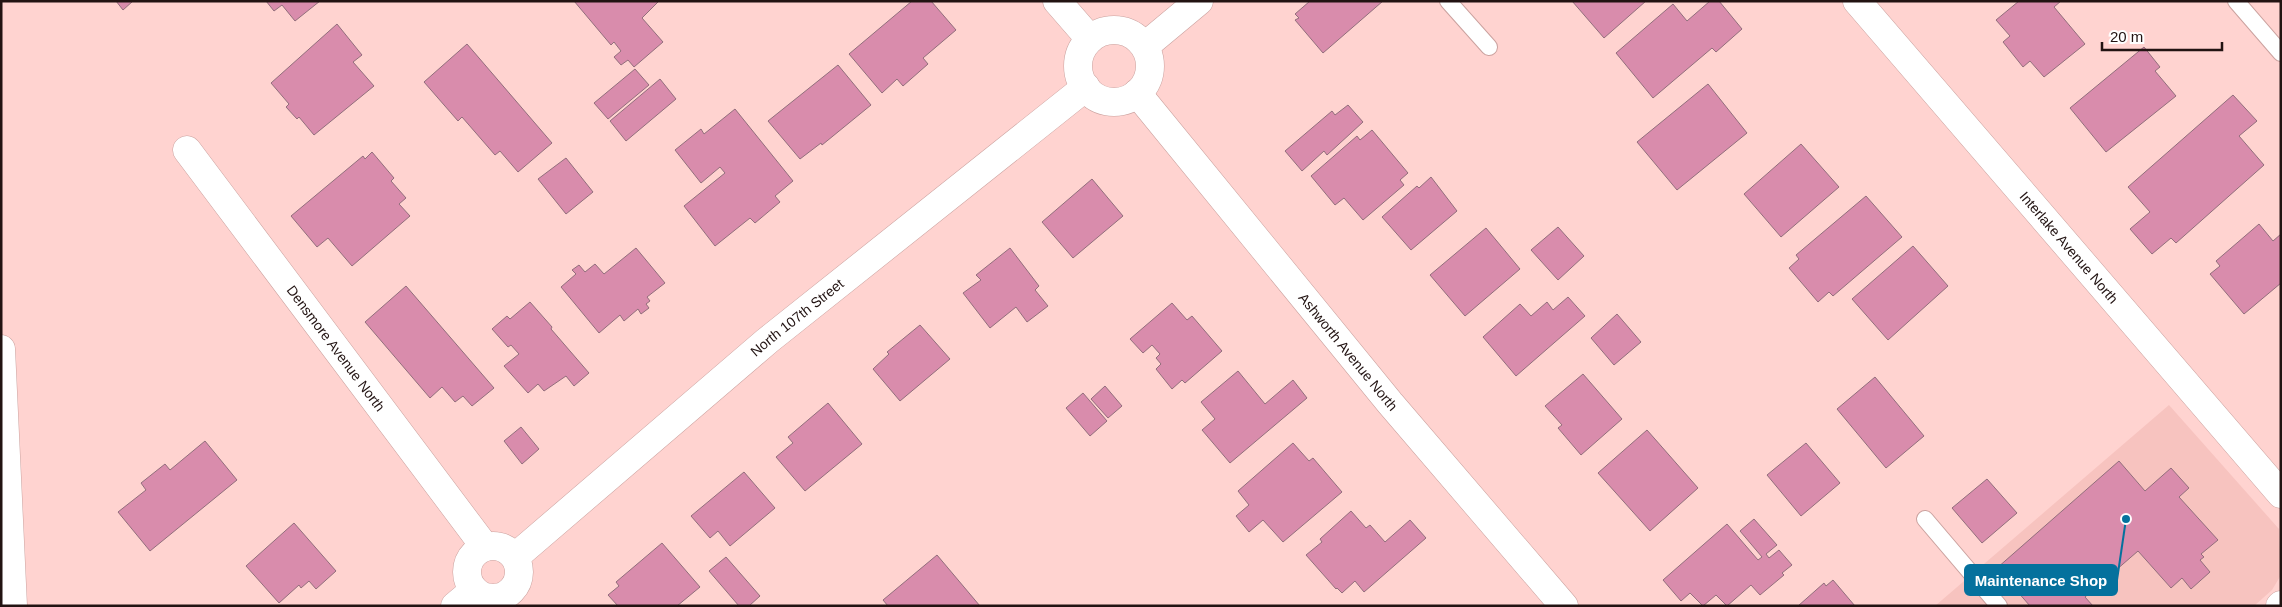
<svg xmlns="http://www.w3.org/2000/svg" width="2282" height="607" font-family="Arial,sans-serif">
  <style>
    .built { fill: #f7c3bf }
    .building { fill: #d98cac; stroke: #926e7c }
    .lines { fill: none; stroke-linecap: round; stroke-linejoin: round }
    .lane-casing { stroke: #cba29f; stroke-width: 18 }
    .street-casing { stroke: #cba29f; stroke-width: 29 }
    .primary-casing { stroke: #cba29f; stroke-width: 29 }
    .lane { stroke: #fff; stroke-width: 16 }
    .street { stroke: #fff; stroke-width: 28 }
    .primary { stroke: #fff; stroke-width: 28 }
    .labels { text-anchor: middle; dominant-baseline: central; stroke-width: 5; stroke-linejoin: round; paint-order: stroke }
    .street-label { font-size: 14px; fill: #221312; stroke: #fff }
    .leader { fill: none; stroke: #05719d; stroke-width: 2 }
    .callout-dot { fill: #05719d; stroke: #fff; stroke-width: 2 }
    .callout { fill: #05719d; stroke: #05719d; stroke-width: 2 }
    .callout-label { font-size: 15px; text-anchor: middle; font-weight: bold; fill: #fff }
  </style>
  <rect width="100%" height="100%" fill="#ffd3d0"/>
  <polygon class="built" points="2169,405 2279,529 2281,575 2272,590 2254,606 1935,606"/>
  <g class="building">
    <polygon points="116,1 133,1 123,10"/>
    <polygon points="266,1 320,1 295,21 282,5 274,11"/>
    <polygon points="574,1 659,1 642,18 663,42 634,67 628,60 621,65 614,57 621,51 614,42 611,45"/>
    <polygon points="912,1 931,1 956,30 923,58 928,64 903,86 897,79 882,93 849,54"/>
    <polygon points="1310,1 1383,1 1323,53 1295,20 1299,18 1295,14"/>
    <polygon points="1572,1 1646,1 1604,38"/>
    <polygon points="1710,1 1719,1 1742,29 1716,52 1712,48 1653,98 1616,53 1673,4 1687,21"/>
    <polygon points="2019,1 2061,1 2054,7 2085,44 2044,77 2030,61 2023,67 2003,42 2010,36 1996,20"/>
    <polygon points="337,24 362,55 353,62 374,86 314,135 299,117 297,119 286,107 289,104 271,83"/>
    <polygon points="467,44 552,143 518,172 500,151 495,155 462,117 458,121 424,82"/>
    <polygon points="2144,47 2160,67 2155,71 2176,96 2106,152 2070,108"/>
    <polygon points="838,65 871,105 822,145 821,143 800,159 768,121"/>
    <polygon points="635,69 649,85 608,119 594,103"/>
    <polygon points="660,79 676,99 626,141 610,121"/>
    <polygon points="1708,84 1747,133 1677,190 1637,142"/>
    <polygon points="2233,95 2257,121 2239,136 2264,165 2176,243 2171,238 2152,254 2130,229 2150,212 2128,187"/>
    <polygon points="1348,105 1363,122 1327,155 1324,151 1302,171 1285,151 1332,111 1335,115"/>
    <polygon points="735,109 793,181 775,196 780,202 755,223 750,218 715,246 684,206 725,173 720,167 701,183 675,150 701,129 704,134"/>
    <polygon points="1372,130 1408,173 1400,180 1404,185 1363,220 1344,198 1335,205 1311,176 1357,136 1360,140"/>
    <polygon points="1801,144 1839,187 1781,237 1744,194"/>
    <polygon points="372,152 394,178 391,181 406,198 399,204 410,216 352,266 328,238 317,247 291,216 363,156 365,159"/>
    <polygon points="566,158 593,192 566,214 538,179"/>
    <polygon points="1431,177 1457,211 1411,250 1382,217 1417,186 1419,188"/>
    <polygon points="1092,179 1123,216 1073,258 1042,222"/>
    <polygon points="1866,196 1902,237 1833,296 1829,292 1818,302 1789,268 1799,259 1796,255"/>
    <polygon points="2259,224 2273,241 2281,234 2281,283 2244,314 2210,274 2220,266 2216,261"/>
    <polygon points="1558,227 1584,256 1558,280 1531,250"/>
    <polygon points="1486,228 1520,269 1465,316 1430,275"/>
    <polygon points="1913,246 1948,286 1888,340 1852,299"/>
    <polygon points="636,248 665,283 647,297 650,301 646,304 649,308 641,314 638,309 624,321 620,315 599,333 561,287 576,274 572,270 579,265 585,272 595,264 604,274"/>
    <polygon points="1010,248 1039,286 1035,290 1048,306 1027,322 1016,307 990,328 963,293 981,280 976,275"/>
    <polygon points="406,286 494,388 472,406 463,396 455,402 442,387 430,398 365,322"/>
    <polygon points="1568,297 1585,316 1516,376 1483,337 1520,304 1531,316 1547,302 1553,310"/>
    <polygon points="530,302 552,327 551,329 589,373 574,386 566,376 544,391 538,384 528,393 504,366 519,354 511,345 508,347 492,329 507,316 510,319"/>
    <polygon points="1172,303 1187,320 1192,316 1222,351 1185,383 1182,380 1172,389 1156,369 1161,364 1156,358 1160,354 1152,345 1143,353 1130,339"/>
    <polygon points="1617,314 1641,342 1614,365 1591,338"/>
    <polygon points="920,325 950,359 900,401 873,369 889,354 887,352"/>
    <polygon points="1238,371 1265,404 1293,380 1307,398 1230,463 1202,430 1215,419 1201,402"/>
    <polygon points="1583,374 1622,419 1581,455 1558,428 1562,425 1545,406"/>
    <polygon points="1875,377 1924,436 1886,468 1837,409"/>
    <polygon points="1105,386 1122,406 1108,418 1091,399"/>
    <polygon points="1083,393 1107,421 1090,436 1066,408"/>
    <polygon points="828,403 862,444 805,491 776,457 793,443 788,437"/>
    <polygon points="521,427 539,449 522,464 504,441"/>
    <polygon points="1647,430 1698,488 1650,531 1598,473"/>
    <polygon points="205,441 237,480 150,551 118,512 146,490 141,483 165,464 170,470"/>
    <polygon points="1293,443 1309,461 1313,458 1342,492 1283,542 1263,520 1249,532 1236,516 1249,505 1238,491"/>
    <polygon points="1806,443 1840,483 1801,516 1767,475"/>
    <polygon points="2119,461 2145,491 2171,468 2189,488 2179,497 2218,540 2201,554 2204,557 2200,560 2210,572 2191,589 2182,578 2171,588 2138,551 2085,597 2093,606 2030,606 1997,568"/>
    <polygon points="744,472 775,508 730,546 718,531 710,538 691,516"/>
    <polygon points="1987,479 2017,513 1982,543 1952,508"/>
    <polygon points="1351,511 1366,528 1370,525 1385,542 1410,520 1426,538 1364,592 1355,581 1342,593 1337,588 1336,589 1306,555 1322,542 1320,539"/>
    <polygon points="1754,519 1777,545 1766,554 1769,558 1779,550 1792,565 1782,573 1784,575 1760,595 1751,585 1727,606 1716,595 1703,606 1690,593 1681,601 1663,580 1727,524 1758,560 1762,557 1740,531"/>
    <polygon points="294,523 336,571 316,589 309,581 301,588 299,585 279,603 246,566"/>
    <polygon points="662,543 700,587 677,606 618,606 608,595 619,586 616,582"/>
    <polygon points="937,555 980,606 888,606 883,600"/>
    <polygon points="726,557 760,596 749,606 739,606 709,571"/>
    <polygon points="1833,580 1855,606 1798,606 1824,583 1826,586"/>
  </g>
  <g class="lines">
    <defs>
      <g id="lane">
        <polyline points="1448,1 1489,47"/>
        <polyline points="2236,1 2281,53"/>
        <polyline points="1925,519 1999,606"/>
      </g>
      <g id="street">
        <polyline points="1057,1 1090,39"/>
        <path id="s1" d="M1857 1 2281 494"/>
        <circle cx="1114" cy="66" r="36"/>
        <polyline points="1145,46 1199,1"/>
        <path id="s2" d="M1137 93 1390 403 1564 606"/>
        <path id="s3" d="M187 150 485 547"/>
        <circle cx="493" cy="572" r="26"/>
        <path id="s4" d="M515 557 767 341 1086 87"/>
        <polyline points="455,606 474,590"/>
        <polyline points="2280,606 2281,605"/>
      </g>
      <polyline id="primary" points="1,349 13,606"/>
    </defs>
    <use href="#lane" class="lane-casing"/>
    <use href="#street" class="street-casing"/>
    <use href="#primary" class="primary-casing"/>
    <use href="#lane" class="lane"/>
    <use href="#street" class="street"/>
    <use href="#primary" class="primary"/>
  </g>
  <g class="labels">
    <g class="street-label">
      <text stroke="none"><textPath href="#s1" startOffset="325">Interlake Avenue North</textPath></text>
      <text stroke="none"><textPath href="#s4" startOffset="370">North 107th Street</textPath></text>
      <text stroke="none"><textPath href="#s3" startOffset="248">Densmore Avenue North</textPath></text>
      <text stroke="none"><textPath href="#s2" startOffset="334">Ashworth Avenue North</textPath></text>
    </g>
  </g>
  <path class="leader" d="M2126 519L2117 580"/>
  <circle class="callout-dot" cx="2126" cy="519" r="5"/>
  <rect class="callout" x="1965" y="565" width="152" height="30" rx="5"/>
  <g class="callout-label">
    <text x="2041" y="586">Maintenance Shop</text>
  </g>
  <rect width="2282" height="607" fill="none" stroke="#221312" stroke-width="5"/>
  <path d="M2102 42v8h120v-8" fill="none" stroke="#221312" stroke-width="2.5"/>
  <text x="2110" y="42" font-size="15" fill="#221312" stroke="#ffffff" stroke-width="4" paint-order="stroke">20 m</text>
</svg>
